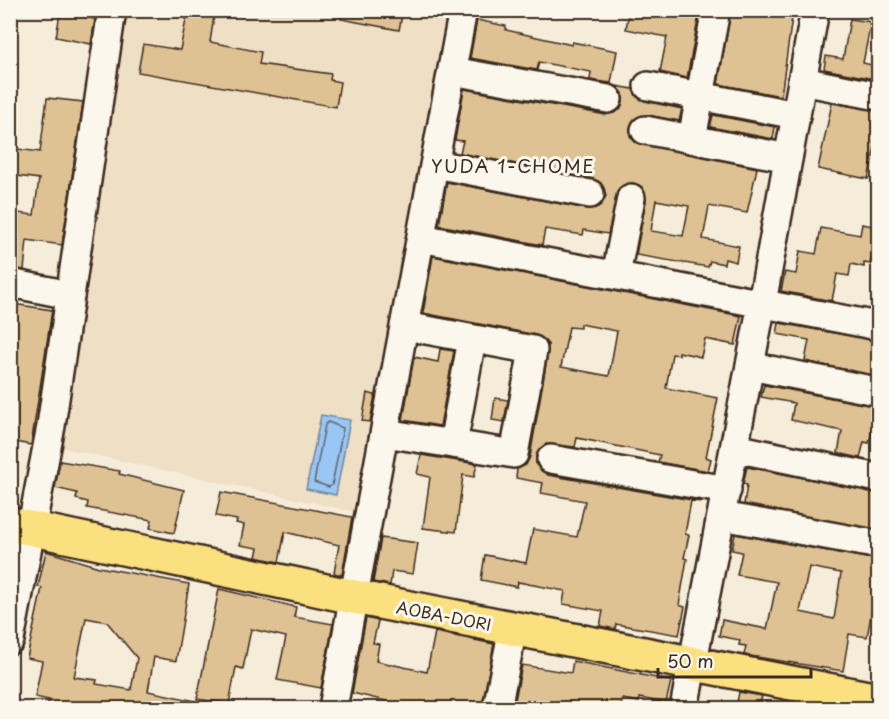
<svg xmlns="http://www.w3.org/2000/svg" width="889" height="719" font-family="'Playpen Sans',sans-serif">
  <style>
    .built { fill: #eedfc5 }
    .water { fill: #99c6f3; stroke: #73889e; stroke-width: 1.5 }
    .lines { fill: none; stroke-linecap: round; stroke-linejoin: round }
    .shore { stroke: #616873; stroke-width: 1.5 }
    .building { fill: #dfc293; stroke: #3b2a1e; stroke-width: 1.5; fill-rule: evenodd }
    .minor-casing { stroke: #3b2a1e; stroke-width: 32 }
    .major-casing { stroke: #3b2a1e; stroke-width: 38 }
    .minor { stroke: #fbf7ec; stroke-width: 27 }
    .major { stroke: #fbe080; stroke-width: 33 }
    .labels { text-anchor: middle; dominant-baseline: central; stroke-width: 6; stroke-linejoin: round; paint-order: stroke }
    .street-label { font-size: 16px; fill: #3b2a1e; stroke: #fbf7ec }
    .neighbourhood-label { font-size: 18px; letter-spacing: 1.5px; fill: #3b2a1e; stroke: #fbf7ec }
  </style>
  <rect width="100%" height="100%" fill="#f5ecda"/>
  <filter id="ink" filterUnits="userSpaceOnUse"><feTurbulence type="fractalNoise" baseFrequency=".0167" numOctaves="2"/><feDisplacementMap in="SourceGraphic" scale="12" xChannelSelector="R" yChannelSelector="G"/><feConvolveMatrix kernelMatrix="1 2 1 2 8 2 1 2 1" color-interpolation-filters="sRGB"/></filter>
  <g filter="url(#ink)">
    <polygon class="built" points="113,11 449,11 360,513 54,446"/>
    <polygon class="water" points="321,415 350,420 336,495 306,489"/>
    <g class="lines">
      <polygon class="shore" points="328,422 343,428 332,485 329,487 314,482 325,425"/>
    </g>
    <g class="building">
      <polygon points="188,10 215,10 210,42 261,52 259,64 331,74 330,80 340,82 336,107 138,72 143,44 180,50"/>
      <polygon points="342,10 403,10 399,30 341,19"/>
      <polygon points="629,10 664,10 699,15 687,78 660,72 667,37 626,29"/>
      <polygon points="731,10 793,10 781,96 718,84"/>
      <polygon points="60,13 95,19 91,44 56,37"/>
      <polygon points="850,19 871,22 863,63 876,66 874,79 824,69 826,56 843,59"/>
      <polygon points="477,20 506,26 506,30 572,45 572,42 617,51 611,83 590,80 591,72 539,62 537,70 470,58"/>
      <path d="M616 86 633 89 637 97 645 101 682 109 679 121 647 115 634 119 630 128V136L635 142 757 168 747 213 709 206 703 239 739 246 736 262 725 259 724 264 710 261 708 267 636 255 646 200 642 187 633 183 619 188 608 234 584 230 583 235 545 229 542 245 439 225 447 182 587 209 601 205 606 196 601 183 593 179 460 153 463 141 455 140 464 89 606 115 620 110 623 102V93ZM656 200 689 206 683 236 651 231Z"/>
      <polygon points="47,98 83,102 62,245 27,240 24,270 10,268 10,212 34,215 39,179 10,175 10,148 40,152"/>
      <polygon points="832,103 879,111 879,129 868,179 818,169"/>
      <polygon points="713,115 775,127 773,139 710,127"/>
      <polygon points="862,224 878,227 870,264 864,263 864,267 851,264 849,276 837,274 832,301 781,291 785,272 796,274 800,251 816,254 821,228 860,235"/>
      <path d="M433 256 741 316 735 345 705 339 701 357 679 352V355L672 354 666 388 718 398 706 457 711 459 708 471 658 462 660 455 577 438 575 447 546 444 536 456V465L548 475 703 502 691 501 685 534 689 535 684 558 687 559 679 605 685 607 679 635 616 624 615 629 600 626 603 611 563 604 565 591 518 582 517 587 481 580 485 555 526 563 533 529 577 537 585 501 541 493 543 483 516 478 517 469 526 465 530 457 548 353V344L536 335 423 313ZM580 324 617 331 609 376 561 367 569 327 580 328Z"/>
      <polygon points="13,304 52,310 31,445 10,441 10,321"/>
      <polygon points="779,323 879,341 879,377 805,361 809,340 777,334"/>
      <polygon points="440,349 454,351 440,426 403,420 414,357 438,362"/>
      <polygon points="764,385 868,405 879,403 869,443 864,442 860,458 838,453 842,431 791,420 794,403 761,397"/>
      <polygon points="367,393 375,395 370,422 362,421"/>
      <polygon points="495,398 508,400 504,422 492,420"/>
      <polygon points="421,455 477,464 474,477 463,475 456,532 423,528 430,477 417,474"/>
      <polygon points="60,461 120,471 119,474 184,490 174,533 150,528 152,520 87,508 88,502 76,499 77,493 55,488"/>
      <polygon points="747,467 879,493 879,531 744,504 747,485 743,484"/>
      <polygon points="221,492 352,517 342,575 334,573 339,545 285,532 279,562 256,557 258,548 240,545 244,525 236,523 237,520 216,516"/>
      <path d="M735 534 866 558 879 555V572L867 637 849 634 843 671 744 655 746 646 739 645 740 640 719 636 722 620 767 629 777 582 737 575 742 552 732 550ZM809 567 841 573 834 619 800 612Z"/>
      <polygon points="381,538 418,543 413,574 392,571 390,585 373,582"/>
      <path d="M46 551 99 567 189 584 176 661 154 657 148 691 196 701V708H115L93 704 92 708H74L48 703 49 700 35 697 42 661 27 658 42 588 38 587ZM86 618 107 622 137 658 131 690 96 684 97 680 74 677Z"/>
      <polygon points="219,589 296,607 294,617 333,624 321,688 277,680 286,637 251,629 243,669 236,667 229,704 197,699"/>
      <polygon points="366,618 378,621 373,643 379,644 376,661 427,672 435,632 494,644 482,708 385,708 386,701 352,693"/>
      <polygon points="573,661 671,681 666,703 639,698 639,702 622,699 621,708 542,708 542,705 515,700 522,665 571,673"/>
      <polygon points="739,692 762,696 759,708 736,708"/>
    </g>
    <g class="lines">
      <defs>
        <g id="minor">
          <polyline points="452,71 608,99"/>
          <polyline points="802,81 878,96"/>
          <polyline points="648,86 796,115"/>
          <polyline points="645,130 788,158"/>
          <polyline points="692,139 716,10"/>
          <polyline points="435,164 590,194"/>
          <polyline points="421,238 878,326"/>
          <polyline points="616,275 631,198"/>
          <polyline points="10,283 70,295"/>
          <polyline points="750,366 871,390"/>
          <polyline points="385,433 514,454 533,350 405,326"/>
          <polyline points="453,444 472,339"/>
          <polyline points="735,448 878,478"/>
          <polyline points="551,459 727,490"/>
          <polyline points="722,516 869,543"/>
          <polyline points="10,640 51,426 112,10"/>
          <polyline points="333,708 463,10"/>
          <polyline points="497,708 513,628"/>
          <polyline points="684,708 762,303 815,10"/>
        </g>
        <polyline id="major" points="10,524 354,597 878,700"/>
      </defs>
      <use href="#minor" class="minor-casing"/>
      <use href="#major" class="major-casing"/>
      <use href="#minor" class="minor"/>
      <use href="#major" class="major"/>
    </g>
  </g>
  <g class="labels">
    <g class="street-label">
      <text transform="translate(444 615) rotate(11)">AOBA-DORI</text>
    </g>
    <g class="neighbourhood-label">
      <text x="513" y="165">YUDA 1-CHOME</text>
    </g>
  </g>
  <rect width="889" height="719" fill="none" stroke="#fbf7ec" stroke-width="36"/>
  <rect x="18" y="18" width="853" height="683" fill="none" stroke="#3b2a1e" stroke-width="2" filter="url(#ink)"/>
  <path d="M658 668v9h153v-9" fill="none" stroke="#3b2a1e" stroke-width="3"/>
  <text x="667" y="668" font-size="18" fill="#3b2a1e" stroke="#fbf7ec" stroke-width="4.5" paint-order="stroke">50 m</text>
</svg>
